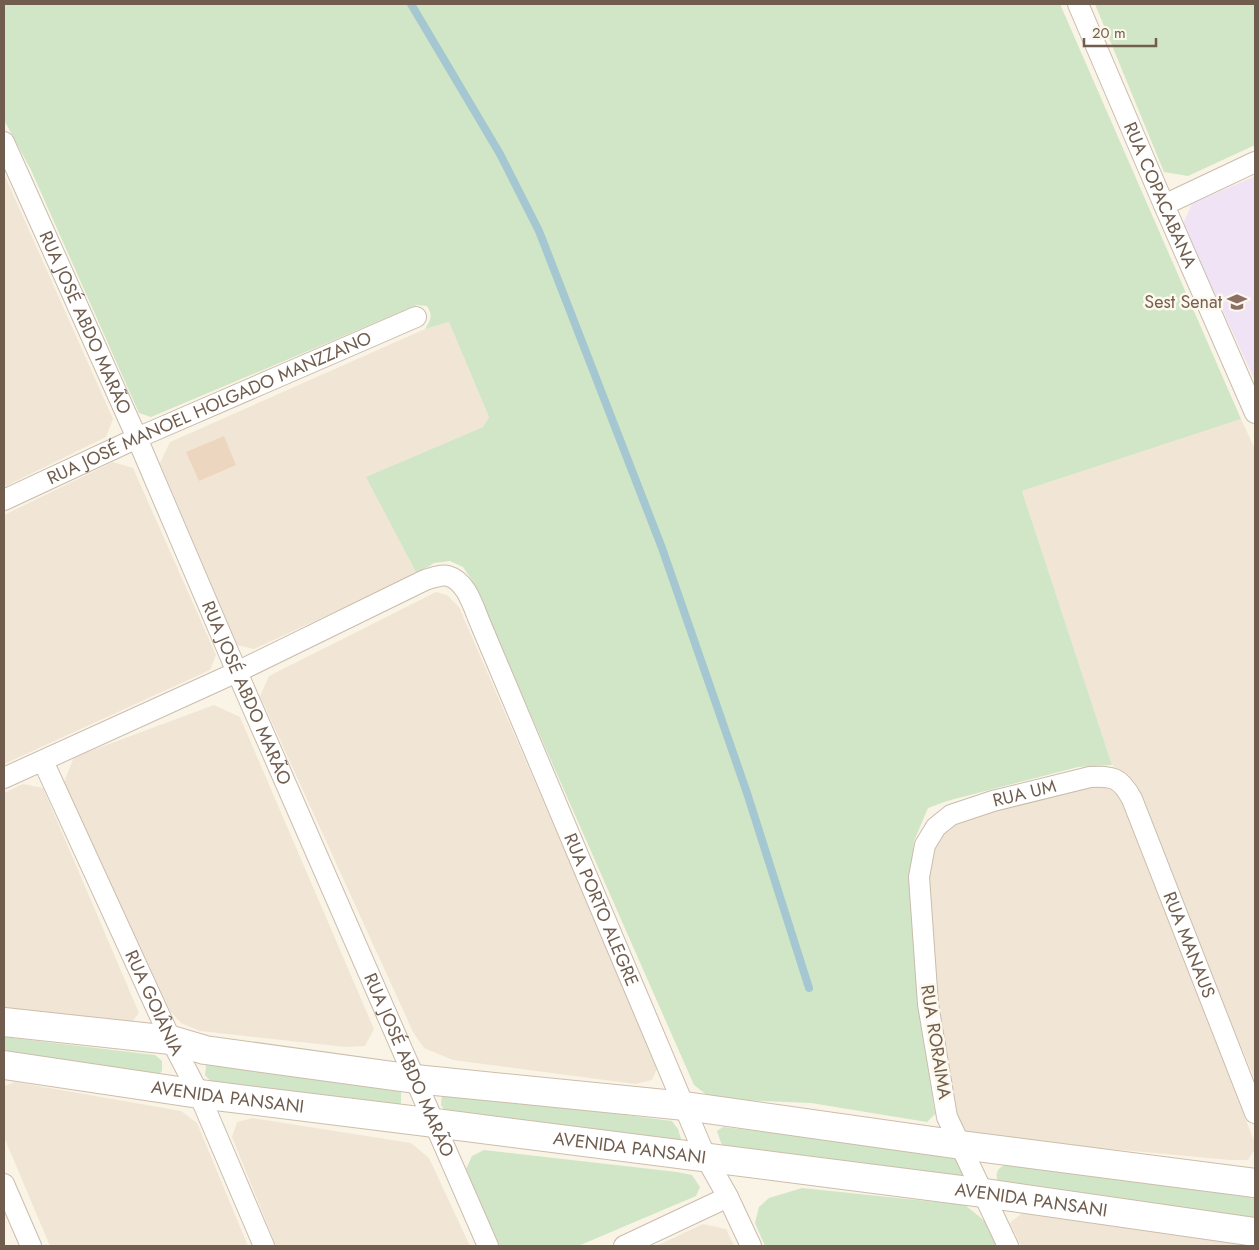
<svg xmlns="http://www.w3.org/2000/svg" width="1259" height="1250" font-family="Jost,sans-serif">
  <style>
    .residential { fill: #f1e6d5 }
    .education { fill: #f1e3f6 }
    .green { fill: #d0e6c6 }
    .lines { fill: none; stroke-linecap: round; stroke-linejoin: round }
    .stream { stroke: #a4c7d2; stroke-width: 8 }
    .building { fill: #ecd6c0 }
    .street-casing { stroke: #cabcad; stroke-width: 22 }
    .secondary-casing { stroke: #cdbdac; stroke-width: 30 }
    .street { stroke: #fff; stroke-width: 20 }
    .secondary { stroke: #fff; stroke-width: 28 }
    .labels { text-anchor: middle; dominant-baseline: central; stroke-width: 5; stroke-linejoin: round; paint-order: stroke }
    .street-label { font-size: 18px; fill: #705d4e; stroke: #fdf8ec }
    .education-label { font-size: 18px; fill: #785e54; stroke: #fdf8ec; text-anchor: end }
  </style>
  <rect width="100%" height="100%" fill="#faf4e6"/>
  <g class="residential">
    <polygon points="4,174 113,419 106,437 4,487"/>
    <polygon points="449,322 489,417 483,427 367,477 417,574 254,649 237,645 160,463 170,442 425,329"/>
    <polygon points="1241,419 1255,449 1255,1080 1138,797 1125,775 1112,765 1022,491"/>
    <polygon points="113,462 133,468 216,655 210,670 4,764 4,515"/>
    <polygon points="436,592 447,595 459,607 658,1066 652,1080 635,1084 453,1060 424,1048 413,1032 260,696 269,676"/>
    <polygon points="214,705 240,717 374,1029 365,1046 346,1047 200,1031 181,1023 170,1011 64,782 74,757"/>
    <polygon points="23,784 43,788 139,1013 131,1023 4,1007 4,793"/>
    <polygon points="1098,786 1108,788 1117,792 1123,805 1255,1143 1255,1149 1248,1160 1230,1160 969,1136 958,1120 936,1007 928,879 933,850 940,834 955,822 994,808"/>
    <polygon points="15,1082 181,1111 197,1123 248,1246 50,1246 4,1137 4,1086"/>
    <polygon points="253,1118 411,1143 429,1158 470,1246 276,1246 232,1137 237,1122"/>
    <polygon points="1022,1213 1252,1246 1021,1246 1010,1223"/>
    <polygon points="703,1224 726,1229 734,1246 656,1246"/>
  </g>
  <polygon class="education" points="1255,176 1255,381 1183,224 1192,204"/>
  <g class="green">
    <path d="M4 4H1060L1241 419 1022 491 1112 765 1078 767 947 801 928 808 914 841 910 879 919 1005 935 1114 927 1122 811 1103 712 1099 694 1085 471 579 463 567 450 561 434 563 417 574 366 477 483 427 489 417 449 322 425 329C431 319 433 316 427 306L417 305 151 417 139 413 31 170 4 120Z"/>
    <polygon points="1095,4 1255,4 1255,145 1188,176 1164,172"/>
    <polygon points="4,1037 155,1055 162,1061 162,1071 158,1075 4,1054"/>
    <polygon points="212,1061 392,1086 401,1091 401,1103 395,1108 213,1084 205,1075 206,1065"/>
    <polygon points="450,1093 672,1121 678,1129 681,1139 675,1144 447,1113 441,1105 442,1094"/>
    <polygon points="723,1127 951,1153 960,1162 963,1175 955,1178 726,1148 721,1143 717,1131"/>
    <polygon points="484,1150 677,1172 692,1175 700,1187 696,1196 578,1246 500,1246 466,1169 472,1156"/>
    <path d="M1008 1164 1255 1196V1223L999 1184C994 1174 997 1167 1008 1164Z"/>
    <polygon points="802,1188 965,1205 987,1223 998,1246 765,1246 755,1223 759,1207 769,1198"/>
  </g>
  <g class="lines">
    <polyline class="stream" points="411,4 500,154 539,231 662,548 747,793 809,988"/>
  </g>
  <polygon class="building" points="224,436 236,465 199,481 186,452"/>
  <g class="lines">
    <defs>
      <g id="street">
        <path id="s1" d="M1078 4 1164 205 1255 413"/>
        <path id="s2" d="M4 142 137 438 237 672 488 1246"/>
        <polyline points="1164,205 1255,162"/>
        <path id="s3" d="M4 500 137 438 416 317"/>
        <path id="s4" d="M43 761 171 1040 199 1094 264 1246"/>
        <path id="s5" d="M4 778 237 672 425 580C432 578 441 574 448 576 467 581 474 609 481 625L706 1158 728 1197 751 1246"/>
        <polyline points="4,1184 31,1246"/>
        <polyline points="624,1246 728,1197"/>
        <path id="s6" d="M1008 1246 947 1117 928 1004 919 877 925 845 936 827 951 815 993 801 1090 777C1113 776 1120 777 1132 799L1255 1113"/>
      </g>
      <g id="secondary">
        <polyline points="4,1022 171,1040 205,1050 415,1079 685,1106 961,1145 1255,1183"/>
        <path id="s7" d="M4 1065 199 1094 435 1123 984 1193 1255 1232"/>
      </g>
    </defs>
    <use href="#street" class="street-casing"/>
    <use href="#secondary" class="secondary-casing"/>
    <use href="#street" class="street"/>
    <use href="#secondary" class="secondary"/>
  </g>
  <defs>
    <symbol id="university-bare" viewBox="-9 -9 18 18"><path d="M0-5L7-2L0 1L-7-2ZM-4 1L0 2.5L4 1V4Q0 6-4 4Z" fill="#8d6e63" stroke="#fdf8ec" stroke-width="2.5" paint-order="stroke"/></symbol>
  </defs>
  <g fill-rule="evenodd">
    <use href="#university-bare" x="1223" y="288" width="28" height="28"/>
  </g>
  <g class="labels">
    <g class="street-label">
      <text stroke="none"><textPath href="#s1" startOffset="208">RUA COPACABANA</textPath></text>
      <text stroke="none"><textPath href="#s2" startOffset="198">RUA JOSÉ ABDO MARÃO</textPath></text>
      <text stroke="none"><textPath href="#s3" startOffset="225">RUA JOSÉ MANOEL HOLGADO MANZZANO</textPath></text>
      <text stroke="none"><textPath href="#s2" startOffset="602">RUA JOSÉ ABDO MARÃO</textPath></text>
      <text stroke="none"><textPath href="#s6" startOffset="534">RUA UM</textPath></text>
      <text stroke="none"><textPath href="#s5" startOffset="859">RUA PORTO ALEGRE</textPath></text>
      <text stroke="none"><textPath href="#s6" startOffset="810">RUA MANAUS</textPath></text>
      <text stroke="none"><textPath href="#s4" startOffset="266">RUA GOIÂNIA</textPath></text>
      <text transform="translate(936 1042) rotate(81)">RUA RORAIMA</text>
      <text stroke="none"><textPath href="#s2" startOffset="1008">RUA JOSÉ ABDO MARÃO</textPath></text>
      <text stroke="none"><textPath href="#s7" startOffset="226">AVENIDA PANSANI</textPath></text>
      <text stroke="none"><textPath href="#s7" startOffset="631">AVENIDA PANSANI</textPath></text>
      <text stroke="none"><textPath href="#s7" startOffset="1036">AVENIDA PANSANI</textPath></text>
    </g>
    <g class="education-label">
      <text x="1222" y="302">Sest Senat</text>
    </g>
  </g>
  <rect width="1259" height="1250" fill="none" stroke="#705d4e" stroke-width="10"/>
  <path d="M1084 38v8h72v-8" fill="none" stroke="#705d4e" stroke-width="2.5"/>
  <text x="1092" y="38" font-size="15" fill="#705d4e" stroke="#fdf8ec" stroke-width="4" paint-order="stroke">20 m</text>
</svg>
